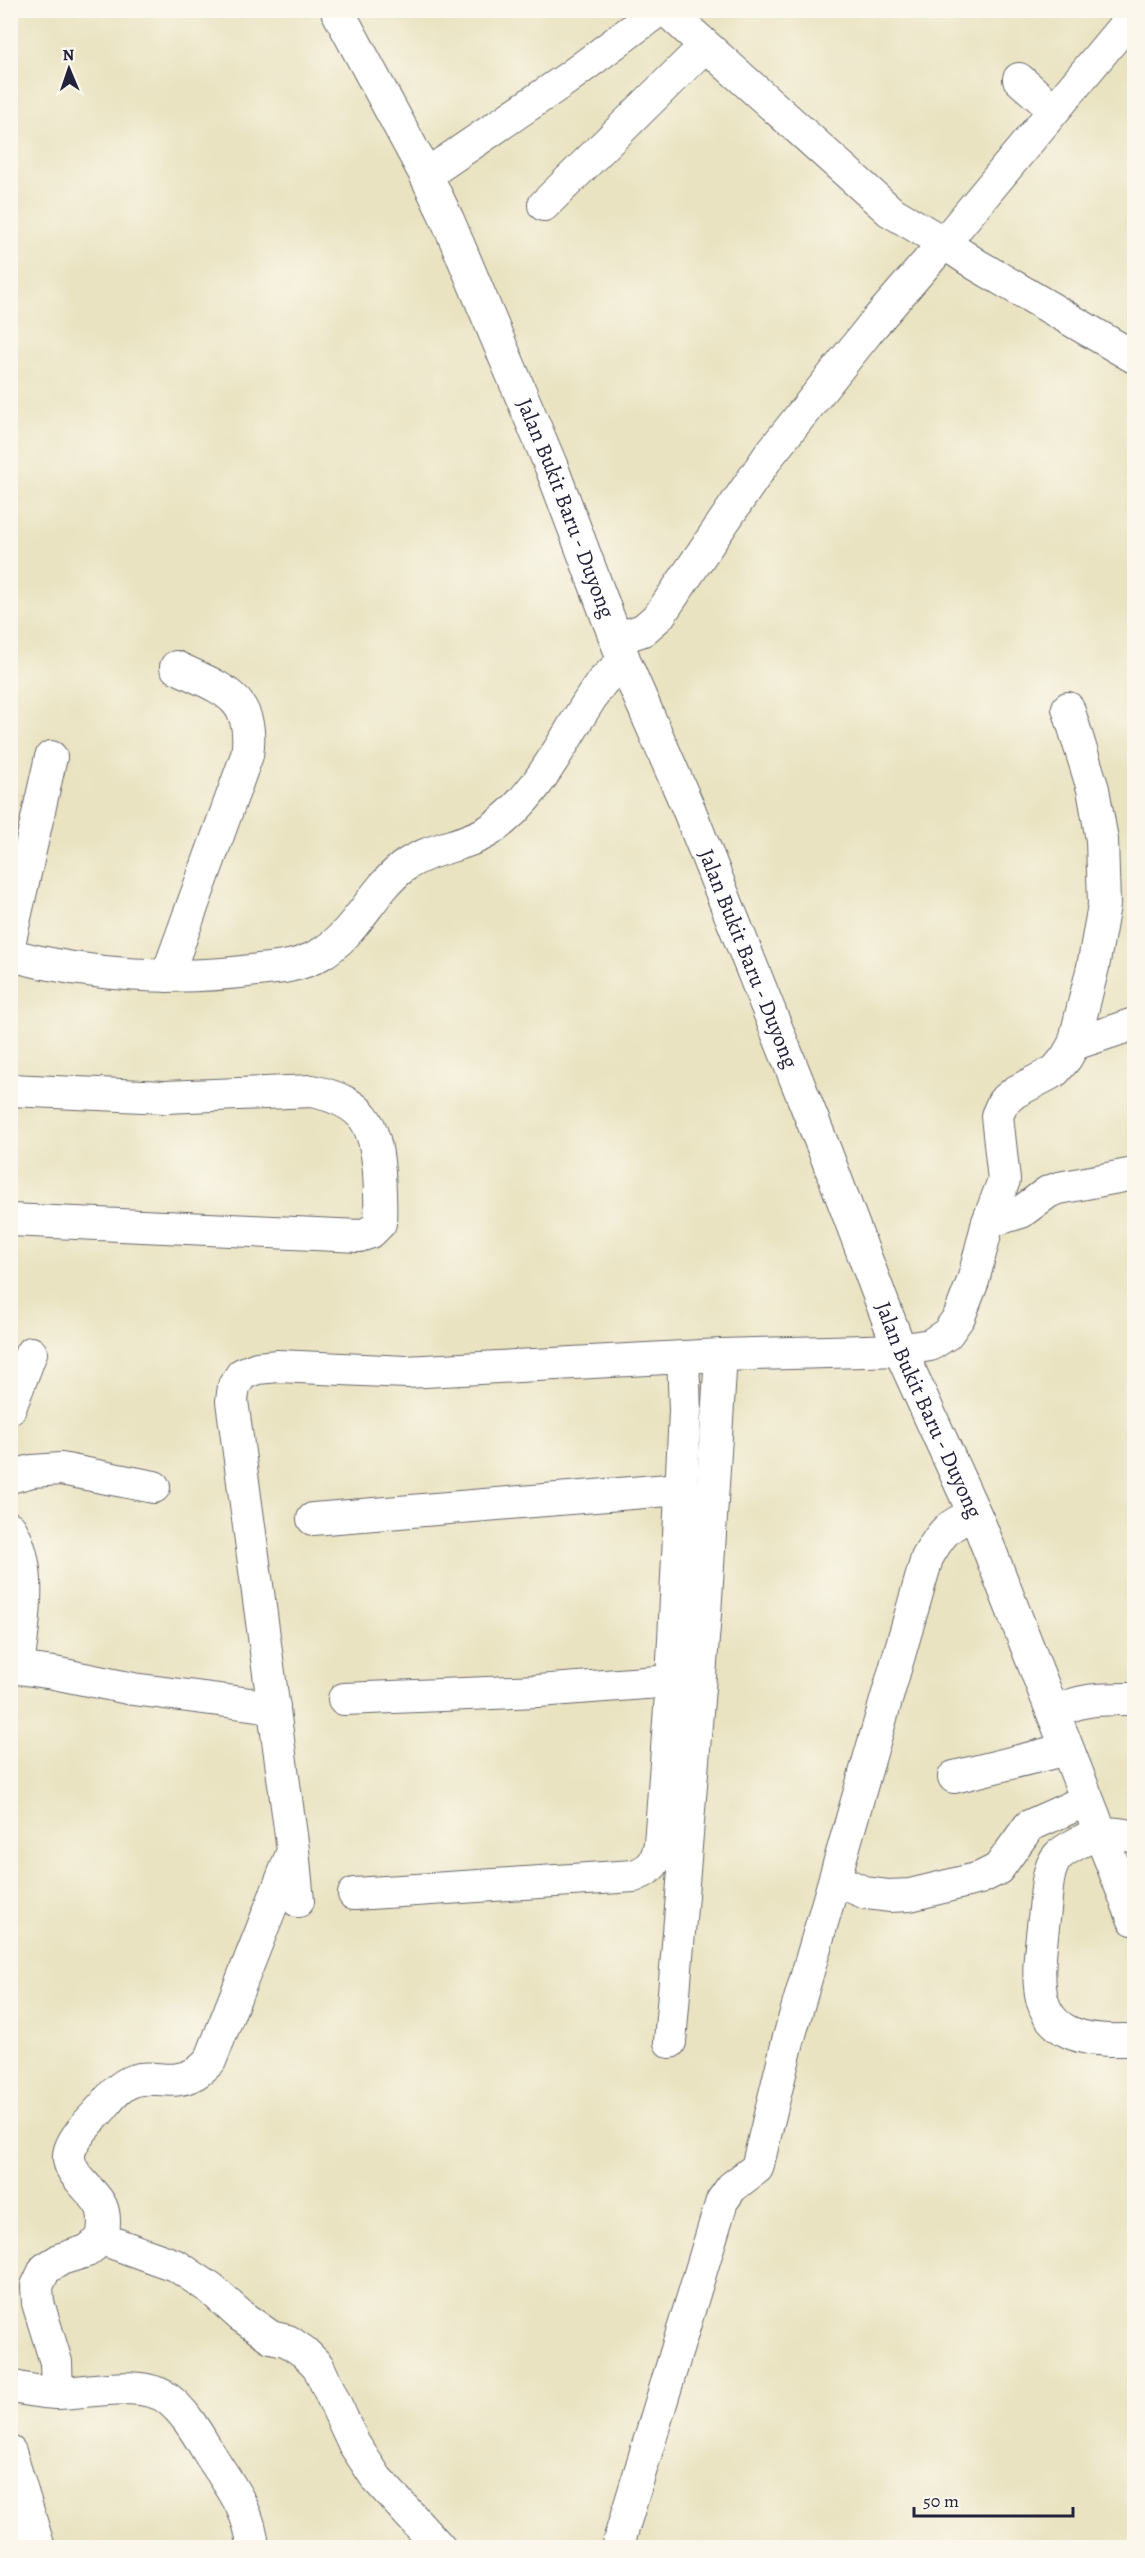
<svg xmlns="http://www.w3.org/2000/svg" width="1145" height="2558" font-family="Alegreya,serif">
  <style>
    .lines { fill: none; stroke-linecap: round; stroke-linejoin: round }
    .minor-casing { stroke: #68666a; stroke-width: 34 }
    .major-casing { stroke: #68666a; stroke-width: 35 }
    .minor { stroke: #fff; stroke-width: 32 }
    .major { stroke: #fff; stroke-width: 33 }
    .labels { text-anchor: middle; dominant-baseline: central; stroke-width: 4.5; stroke-linejoin: round; paint-order: stroke }
    .street-label { font-size: 22px; fill: #22223b; stroke: #fbf7ec }
  </style>
  <rect width="100%" height="100%" fill="#fbf7ec"/>
  <filter id="ink" filterUnits="userSpaceOnUse"><feTurbulence type="fractalNoise" baseFrequency=".0167" numOctaves="2"/><feDisplacementMap in="SourceGraphic" scale="12" xChannelSelector="R" yChannelSelector="G"/><feConvolveMatrix kernelMatrix="1 2 1 2 8 2 1 2 1" color-interpolation-filters="sRGB"/></filter>
  <filter id="wash" filterUnits="userSpaceOnUse"><feTurbulence type="fractalNoise" baseFrequency=".008" numOctaves="4" result="noise"/><feDisplacementMap in="SourceGraphic" scale="24" xChannelSelector="R" yChannelSelector="G"/><feGaussianBlur stdDeviation="1.35" result="paint"/><feColorMatrix in="noise" values="0 0 0 0 0 0 0 0 0 0 0 0 0 0 0 0 0 1.4 0 .05"/><feComposite in="paint" operator="in"/></filter>
  <g filter="url(#wash)">
    <rect width="100%" height="100%" fill="#e9e3c1"/>
  </g>
  <g filter="url(#ink)">
    <g class="lines">
      <defs>
        <g id="minor">
          <polyline points="666,10 890,211 944,243 1134,14"/>
          <polyline points="1019,79 1053,109"/>
          <polyline points="426,175 568,78 659,10"/>
          <polyline points="544,205 705,46"/>
          <polyline points="616,639 643,630 659,616 770,454 872,326 944,243 977,265 1134,357"/>
          <polyline points="10,940 51,757"/>
          <path d="M10 955C90 976 177 981 258 970 279 968 300 966 319 955 355 935 371 892 403 867 428 848 466 846 490 830 542 795 566 731 602 682L614 670 625 663"/>
          <path d="M167 976 247 755C256 696 221 689 176 667"/>
          <polyline points="1074,1044 1134,1024"/>
          <path d="M10 1090 165 1097 312 1091C363 1102 375 1122 379 1172 380 1189 381 1206 380 1223L371 1232 359 1236 10 1220"/>
          <polyline points="988,1222 1021,1212 1048,1192 1059,1188 1134,1174"/>
          <polyline points="10,1408 31,1353"/>
          <polyline points="10,1477 32,1471 61,1469 154,1487"/>
          <polyline points="313,1519 681,1489"/>
          <path d="M10 1528C35 1568 23 1624 18 1668"/>
          <polyline points="10,1667 54,1673 133,1689 274,1707"/>
          <polyline points="344,1699 538,1691 672,1681"/>
          <path d="M1053 1713C1082 1698 1103 1699 1134 1699"/>
          <polyline points="954,1777 1067,1749"/>
          <polyline points="836,1880 866,1893 889,1896 910,1895 980,1878 998,1869 1029,1826 1087,1800"/>
          <path d="M354 1894 634 1876C652 1869 656 1863 660 1844L672 1681 685 1411 683 1357"/>
          <polyline points="298,1901 293,1850 232,1401 234,1386 242,1374 257,1368 278,1366 406,1372 721,1355 900,1350 930,1345 947,1334 959,1317 973,1281 988,1222 1004,1180 997,1116 1003,1102 1015,1092 1055,1071 1066,1058 1074,1044 1093,967 1104,905 1102,840 1093,789 1068,708"/>
          <path d="M1124 2040C1029 2043 1035 1992 1044 1918 1047 1899 1045 1871 1058 1856 1065 1849 1093 1834 1103 1833 1113 1833 1124 1835 1134 1836"/>
          <polyline points="670,2042 705,1614 721,1355"/>
          <polyline points="102,2239 177,2266 211,2289 241,2316 271,2337 288,2341 304,2352 318,2366 354,2444 377,2479 440,2548"/>
          <path d="M10 2386C26 2390 40 2392 56 2393 87 2393 142 2379 168 2399 188 2414 201 2441 214 2461 232 2488 251 2514 253 2548"/>
          <path d="M57 2393 56 2362 38 2303 37 2286 45 2269 61 2259 87 2251 102 2239C104 2228 106 2214 100 2204 91 2188 63 2171 70 2150 76 2132 95 2117 106 2103 140 2058 162 2093 196 2073 201 2070 206 2065 210 2061L291 1856"/>
          <polyline points="10,2452 39,2548"/>
          <path d="M617 2548 722 2201 732 2187 757 2168 788 2041 927 1558C941 1533 947 1525 975 1514"/>
        </g>
        <g id="major">
          <path id="s1" d="M337 10 426 175 448 221 551 466 625 663 689 810 826 1154 900 1350 980 1526 1134 1919"/>
        </g>
      </defs>
      <use href="#minor" class="minor-casing"/>
      <use href="#major" class="major-casing"/>
      <use href="#minor" class="minor"/>
      <use href="#major" class="major"/>
    </g>
  </g>
  <g class="labels">
    <g class="street-label">
      <text stroke="none"><textPath href="#s1" startOffset="549">Jalan Bukit Baru - Duyong</textPath></text>
      <text stroke="none"><textPath href="#s1" startOffset="1035">Jalan Bukit Baru - Duyong</textPath></text>
      <text stroke="none"><textPath href="#s1" startOffset="1521">Jalan Bukit Baru - Duyong</textPath></text>
    </g>
  </g>
  <rect width="1145" height="2558" fill="none" stroke="#fbf7ec" stroke-width="36"/>
  <g transform="translate(69 69) rotate(358)" stroke="#fbf7ec" stroke-width="4.5" paint-order="stroke">
  <path d="M0-4.5L10 22L0 15L-10 22Z" fill="#22223b"/>
  <text y="-9" font-size="16" font-weight="bold" text-anchor="middle" fill="#22223b">N</text>
  </g>
  <path d="M914 2507v9h159v-9" fill="none" stroke="#22223b" stroke-width="3"/>
  <text x="923" y="2507" font-size="18" fill="#22223b" stroke="#fbf7ec" stroke-width="4.5" paint-order="stroke">50 m</text>
</svg>
